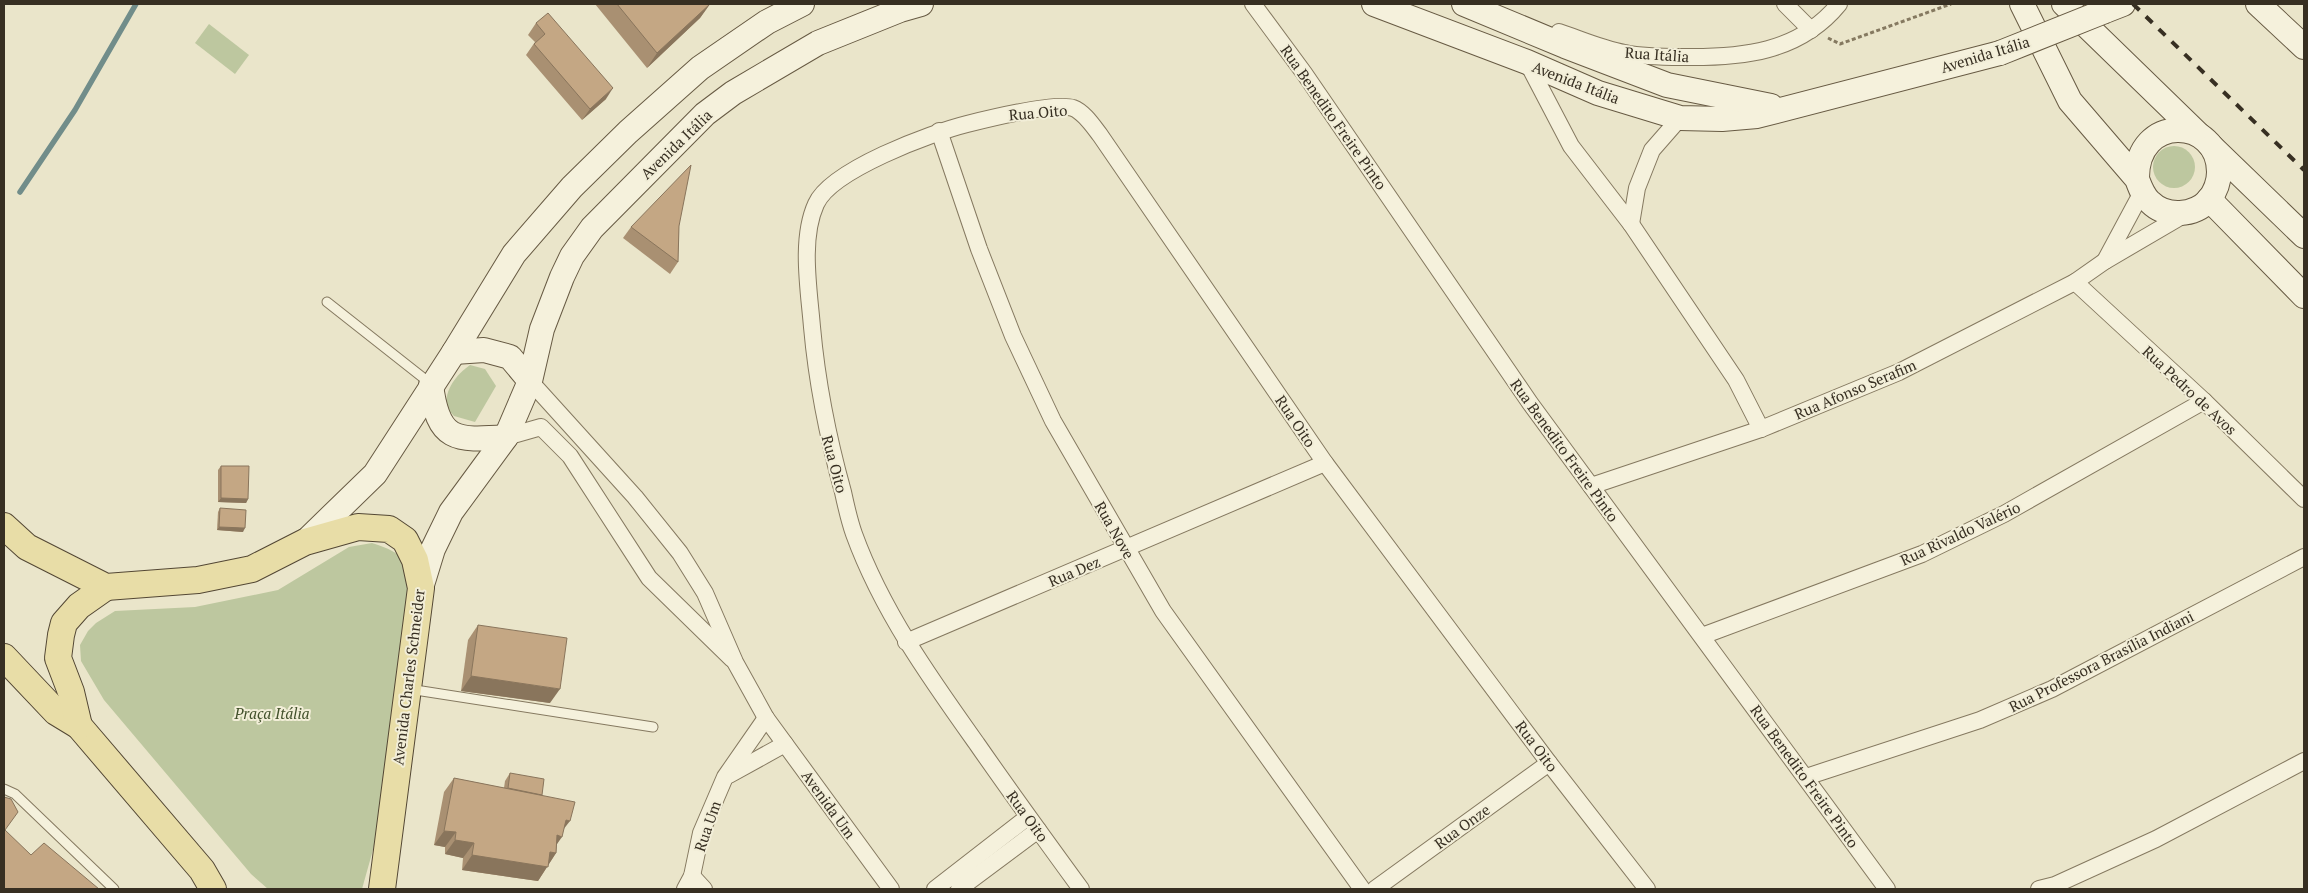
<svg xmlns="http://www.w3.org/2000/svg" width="2308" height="893" font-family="'PT Serif',serif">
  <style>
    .green { fill: #bdc79f }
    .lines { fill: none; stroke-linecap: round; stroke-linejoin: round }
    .stream { stroke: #718d8a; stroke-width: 5.5 }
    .lane-casing { stroke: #857960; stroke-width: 11 }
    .street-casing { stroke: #857960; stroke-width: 18 }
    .secondary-casing { stroke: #675a43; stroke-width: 26 }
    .primary-casing { stroke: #534734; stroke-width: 28 }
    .path { stroke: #857960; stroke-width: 3; stroke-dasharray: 4 2.5; stroke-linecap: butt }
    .lane { stroke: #f5f1dc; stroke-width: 9 }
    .street { stroke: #f5f1dc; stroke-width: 16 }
    .secondary { stroke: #f5f1dc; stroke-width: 24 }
    .primary { stroke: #e8dda7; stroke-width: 26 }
    .rail { stroke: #372f22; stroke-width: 4; stroke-dasharray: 9 9; stroke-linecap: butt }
    .secondary-bridge-casing { stroke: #675a43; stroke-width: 26; stroke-linecap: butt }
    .secondary-bridge { stroke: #f5f1dc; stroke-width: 24 }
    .wall { fill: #a99072 }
    .shaded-wall { fill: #89755c }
    .building { fill: #c4a784; stroke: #89755c }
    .labels { text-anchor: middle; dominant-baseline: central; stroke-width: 4; stroke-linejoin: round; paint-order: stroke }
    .street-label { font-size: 15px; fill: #372f22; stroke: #f2eed8 }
    .park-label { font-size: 15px; font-style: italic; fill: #42512b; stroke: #f2eed8 }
  </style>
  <rect width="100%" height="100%" fill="#eae5ca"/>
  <g class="green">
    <polygon points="209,24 249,55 235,74 195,43"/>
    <circle cx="2174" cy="167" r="21"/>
    <path d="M470 365 485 369 496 386 475 422 454 416 446 407C445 389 456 375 470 365Z"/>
    <path d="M372 543C407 554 402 559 413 591L376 839 362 889H268L251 874 104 700 81 661 80 645 88 631 96 623 115 611 195 607 278 590 349 547Z"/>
  </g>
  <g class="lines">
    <polyline class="stream" points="20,192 75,110 136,4"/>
    <defs>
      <g id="lane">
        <polyline points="327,302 431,384"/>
        <polyline points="409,689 653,727"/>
        <polyline points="4,789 15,794 114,889"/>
      </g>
      <g id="street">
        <polyline points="1253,4 1304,73 1530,403 1887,889"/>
        <polyline points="1785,4 1811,30"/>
        <path d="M1559 32C1580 39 1602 49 1625 53 1643 57 1663 57 1682 57 1741 58 1799 53 1839 4"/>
        <polyline points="1527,62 1571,146 1631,224 1736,380 1761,429"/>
        <polyline points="939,131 979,249 1013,336 1053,421 1163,611 1362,889"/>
        <polyline points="1631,224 1637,188 1652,150 1680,118"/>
        <polyline points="2105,261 2142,192"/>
        <polyline points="2075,282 2204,401 2304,499"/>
        <polyline points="530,381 635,497 680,553 705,593 735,662 766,718 891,889"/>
        <polyline points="506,437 541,427 570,456 649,578 732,659"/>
        <polyline points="1591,486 1761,429 1899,372 2075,282 2105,261 2187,213"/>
        <polyline points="1702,636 1922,554 2004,514 2204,401"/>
        <polyline points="906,642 1325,463"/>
        <polyline points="729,775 785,744"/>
        <polyline points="1806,777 1980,720 2052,689 2304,557"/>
        <polyline points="692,876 704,889"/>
        <polyline points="685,889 692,876 701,833 725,777 766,718"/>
        <polyline points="935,889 1028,817"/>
        <polyline points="959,889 1038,830"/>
        <path d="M1081 889C1046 841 1011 793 977 744 930 678 882 611 854 534 849 520 846 506 843 492 828 438 817 383 812 327 809 290 800 239 816 204 831 170 931 133 967 124 987 119 1055 102 1073 108 1084 112 1093 126 1100 135L1325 463 1549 763 1647 889"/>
        <polyline points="1375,889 1549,763"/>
        <polyline points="2039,889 2055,885 2156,839 2304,761"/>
      </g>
      <g id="secondary">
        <polyline points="1374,4 1527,62 1598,93 1680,118 1722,119 1757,116 2000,53"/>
        <polyline points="1464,4 1565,46 1667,85 1771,106"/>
        <path d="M2022 4 2070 101 2137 179C2140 187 2143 196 2150 202 2166 218 2194 216 2209 200 2215 192 2219 182 2219 172 2219 117 2136 113 2137 179"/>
        <polyline points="2064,4 2199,135"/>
        <polyline points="2258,4 2304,47"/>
        <polyline points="2105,11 2123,4"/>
        <polyline points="2212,147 2304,236"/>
        <polyline points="2209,199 2304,296"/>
        <polyline points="454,352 484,350 510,357 530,381"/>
        <path d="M431 385C438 441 455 441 506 437"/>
        <polyline points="305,542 375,474 454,352 514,254 572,187 628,132 700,68 767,22 802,4"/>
        <polyline points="421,588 433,549 451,512 506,437 530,381 542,329 562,277 572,256 592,228 705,114 733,93 818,43 900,10 921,4"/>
      </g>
      <g id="primary">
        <polyline points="4,526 27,547 106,587 198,580 252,569 305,542 358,527 389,529 405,540 415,560 421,588 382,889"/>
        <polyline points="4,657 56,712 79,726 202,870 213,889"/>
        <polyline points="79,726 71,692 58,658 61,635 64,623 79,606 106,587"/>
      </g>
    </defs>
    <use href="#lane" class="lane-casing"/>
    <use href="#street" class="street-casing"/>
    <use href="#secondary" class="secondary-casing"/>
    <use href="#primary" class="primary-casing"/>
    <polyline class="path" points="1828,38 1840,44 1951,4"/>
    <use href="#lane" class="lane"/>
    <use href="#street" class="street"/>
    <use href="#secondary" class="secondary"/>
    <use href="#primary" class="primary"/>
    <polyline class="rail" points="2133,4 2304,170"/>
    <defs>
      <polyline id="secondary-bridge" points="2000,53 2105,11"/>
    </defs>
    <use href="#secondary-bridge" class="secondary-bridge-casing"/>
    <use href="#secondary-bridge" class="secondary-bridge"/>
  </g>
  <g class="wall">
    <polygon points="595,4 710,4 700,18 647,68"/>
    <polygon points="536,23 606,99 582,120 526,55 535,42 528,35"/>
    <polygon points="679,226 678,262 670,274 623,238 631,227"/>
    <polygon points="221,466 248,499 246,503 218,502 218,470"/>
    <polygon points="220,508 243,532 217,530 218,512"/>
    <polygon points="478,625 550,703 461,691 468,640"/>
    <polygon points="510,773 542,795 564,828 557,844 556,853 538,881 462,870 463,858 445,854 445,847 434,845 444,792 454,778 504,788 505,781"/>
  </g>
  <g class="shaded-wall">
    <polygon points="710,4 700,18 647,68 657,53"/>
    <polygon points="613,88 606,99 582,120 590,109"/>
    <polygon points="221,498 248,499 246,503 218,502"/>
    <polygon points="219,527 245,528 243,532 217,530"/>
    <polygon points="471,676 560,689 550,703 461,691"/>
    <polygon points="566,820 570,821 559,835"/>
    <polygon points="444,831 456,832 445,847 434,845"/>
    <polygon points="557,835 562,837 552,851"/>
    <polygon points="455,840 474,843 463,858 445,854"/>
    <polygon points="550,852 556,853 538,881 462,870 472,855"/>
  </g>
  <g class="building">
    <polygon points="617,4 710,4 657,53"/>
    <polygon points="548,13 613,88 590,109 534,44 545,34 536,23"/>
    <polygon points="691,165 679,226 678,262 631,227"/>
    <polygon points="221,466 249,466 248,499 221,498"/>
    <polygon points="220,508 246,510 245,528 219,527"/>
    <polygon points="478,625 567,638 560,689 471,676"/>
    <polygon points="510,773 544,779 542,795 508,788"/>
    <polygon points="454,778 575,802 570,821 566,820 562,837 557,835 556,853 550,852 548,867 472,855 474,843 455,840 456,832 444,831"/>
    <polygon points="4,797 11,799 18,812 5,830 31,855 44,843 99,889 4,889"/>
  </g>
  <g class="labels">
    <g class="street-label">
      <text transform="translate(1657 54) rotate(4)">Rua Itália</text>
      <text transform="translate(1985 54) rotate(-17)">Avenida Itália</text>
      <text transform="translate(1576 82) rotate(21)">Avenida Itália</text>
      <text transform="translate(1038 112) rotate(-5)">Rua Oito</text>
      <text transform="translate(1334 117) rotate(55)">Rua Benedito Freire Pinto</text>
      <text transform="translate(676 144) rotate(-44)">Avenida Itália</text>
      <text transform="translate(1855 389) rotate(-23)">Rua Afonso Serafim</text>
      <text transform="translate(2190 390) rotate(43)">Rua Pedro de Avos</text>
      <text transform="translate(1296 421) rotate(56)">Rua Oito</text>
      <text transform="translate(1565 450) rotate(54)">Rua Benedito Freire Pinto</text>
      <text transform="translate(835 464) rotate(75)">Rua Oito</text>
      <text transform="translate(1115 530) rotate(60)">Rua Nove</text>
      <text transform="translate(1960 533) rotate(-25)">Rua Rivaldo Valério</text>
      <text transform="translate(1074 571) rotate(-23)">Rua Dez</text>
      <text transform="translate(2101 661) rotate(-27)">Rua Professora Brasília Indiani</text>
      <text transform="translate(408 677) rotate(-83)">Avenida Charles Schneider</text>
      <text transform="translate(1537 746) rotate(53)">Rua Oito</text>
      <text transform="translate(1805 776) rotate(54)">Rua Benedito Freire Pinto</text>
      <text transform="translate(829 804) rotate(54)">Avenida Um</text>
      <text transform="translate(1028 816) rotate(54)">Rua Oito</text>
      <text transform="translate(707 826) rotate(-71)">Rua Um</text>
      <text transform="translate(1462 826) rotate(-36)">Rua Onze</text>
    </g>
    <g class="park-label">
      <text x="272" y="713">Praça Itália</text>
    </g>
  </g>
  <rect width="2308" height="893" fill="none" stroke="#372f22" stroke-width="10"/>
</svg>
